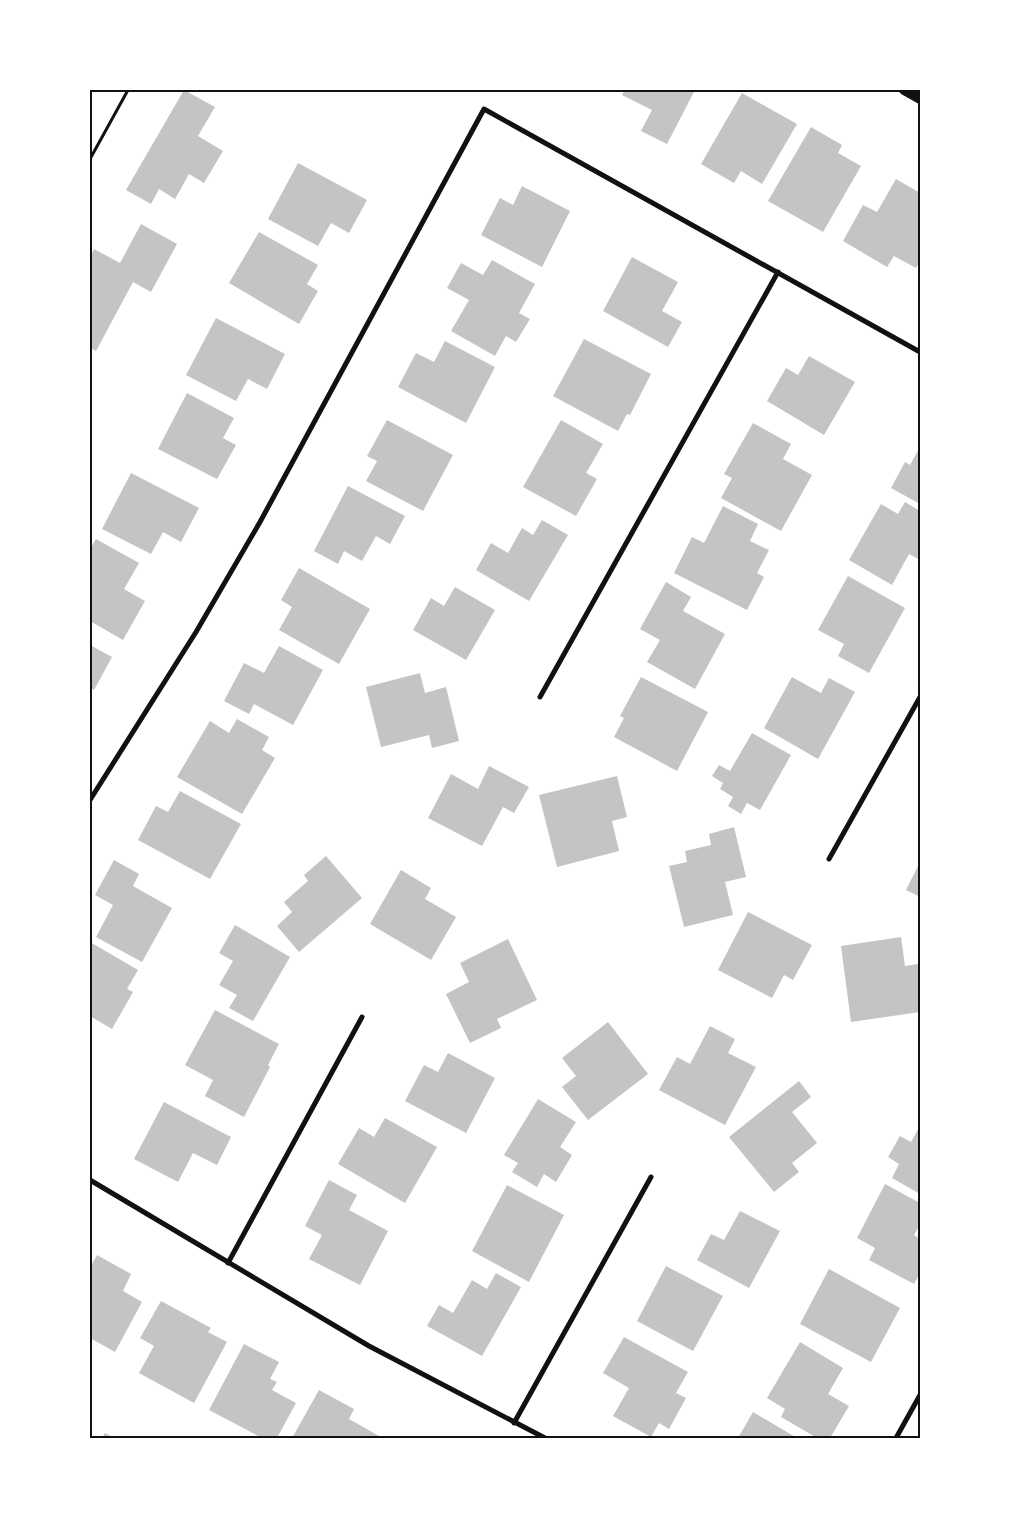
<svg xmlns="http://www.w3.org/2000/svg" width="1010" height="1528" font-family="Manrope,sans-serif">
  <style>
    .building { fill: #c4c4c4 }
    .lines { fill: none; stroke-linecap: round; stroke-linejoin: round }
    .path { stroke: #111; stroke-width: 3 }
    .minor { stroke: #111; stroke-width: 5 }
    .secondary { stroke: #111; stroke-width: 10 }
    .neatline { fill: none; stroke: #111; stroke-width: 2 }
  </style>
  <rect width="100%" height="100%" fill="#fff"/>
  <g class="building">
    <polygon points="184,90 215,107 198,136 223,151 204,183 189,174 175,199 159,189 151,204 126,190"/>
    <polygon points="625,90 695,90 667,144 641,131 652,110 622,95"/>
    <polygon points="742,93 797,124 762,184 741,171 734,183 701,164"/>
    <polygon points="811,127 842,145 838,153 861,166 823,232 768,201"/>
    <polygon points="298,163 367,200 349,233 331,223 318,246 268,219"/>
    <polygon points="896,179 920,193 920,261 916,268 894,256 887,267 843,241 863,205 877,212"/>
    <polygon points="522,186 570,211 542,267 481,235 500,198 513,205"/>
    <polygon points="141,224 177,244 151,292 133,282 96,351 90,348 90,258 94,249 120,263"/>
    <polygon points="259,232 318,265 307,284 318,291 299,324 229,283"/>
    <polygon points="632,257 678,282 662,311 682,322 668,347 603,311"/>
    <polygon points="492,260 535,284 519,313 530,319 516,342 506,336 495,356 451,331 469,300 447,288 461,263 483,275"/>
    <polygon points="216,318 285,354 267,389 248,379 236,401 186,375"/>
    <polygon points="584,339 651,374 630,415 627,414 618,431 553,396"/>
    <polygon points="445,341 495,367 466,423 398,387 416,353 434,362"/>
    <polygon points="809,356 855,382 824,435 767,401 786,368 798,375"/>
    <polygon points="187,393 234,418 223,438 236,445 217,479 158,449"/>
    <polygon points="387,420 453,455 423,511 366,481 377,461 367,456"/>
    <polygon points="561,420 603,444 586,473 597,479 576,516 523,487"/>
    <polygon points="753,423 791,444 783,459 812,475 781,531 721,498 732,478 724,474"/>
    <polygon points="920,447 920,504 891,488 905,462 910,465"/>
    <polygon points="131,473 199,508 181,542 163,532 151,554 102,529"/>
    <polygon points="348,486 405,516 390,544 376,536 362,561 344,551 338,564 314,551"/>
    <polygon points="905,502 920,511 920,560 909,554 892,585 849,560 881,504 898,514"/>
    <polygon points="723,506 758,524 750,541 769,550 757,573 764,577 747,610 674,573 692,537 704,543"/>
    <polygon points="542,520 568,535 529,601 476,570 491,543 508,553 522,528 533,535"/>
    <polygon points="96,539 139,563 124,589 145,601 123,640 90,621 90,549"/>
    <polygon points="299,568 370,609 339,664 279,630 292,607 281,600"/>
    <polygon points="848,576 905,608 869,673 838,656 844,644 818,630"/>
    <polygon points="666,582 691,597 683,611 725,634 695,689 647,662 660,640 640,629"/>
    <polygon points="455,587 495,610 466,660 413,630 431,598 444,606"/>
    <polygon points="90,645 112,657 94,690 90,688"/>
    <polygon points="279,646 323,670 293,725 254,704 249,714 224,701 244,663 264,673"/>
    <polygon points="420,673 425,693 446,687 459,741 432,748 429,735 381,747 366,687"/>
    <polygon points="641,677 708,712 677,771 614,737 624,718 620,716"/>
    <polygon points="792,677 821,693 829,678 855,692 818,759 764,728"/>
    <polygon points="237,719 269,737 262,750 275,758 242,814 177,777 210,721 229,733"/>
    <polygon points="752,733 791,755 760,810 747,803 741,814 728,806 733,797 720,789 723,783 712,776 719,765 730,771"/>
    <polygon points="489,766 529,787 514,813 503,807 482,846 428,818 451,774 478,789"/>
    <polygon points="617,776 627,817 612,821 619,851 557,867 539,795"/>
    <polygon points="180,791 241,824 210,879 138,840 156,806 168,812"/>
    <polygon points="734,827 746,877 725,882 733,915 684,927 669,866 687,862 685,851 711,845 709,834"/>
    <polygon points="326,856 362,898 299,952 277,926 292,912 284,902 308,881 304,875"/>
    <polygon points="114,860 139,874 133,886 172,908 142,962 96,937 113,905 95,895"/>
    <polygon points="920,862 920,897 906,890"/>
    <polygon points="401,870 431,888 425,899 456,917 431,960 370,924"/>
    <polygon points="748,912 812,945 793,980 784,975 772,998 718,970"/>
    <polygon points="235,925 290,957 253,1021 229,1008 237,995 219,985 233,961 219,953"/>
    <polygon points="901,937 905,966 918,964 920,977 920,1012 851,1022 841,946"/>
    <polygon points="508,939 537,1000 497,1019 501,1028 470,1043 446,994 469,982 460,963"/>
    <polygon points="90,942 138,970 127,989 133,992 112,1029 90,1016"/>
    <polygon points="215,1010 279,1044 268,1065 270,1067 244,1117 205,1096 213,1080 185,1065"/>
    <polygon points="608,1022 648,1074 588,1120 562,1087 576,1076 562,1058"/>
    <polygon points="710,1026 735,1039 728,1053 756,1067 725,1125 659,1090 677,1057 690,1064"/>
    <polygon points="448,1053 495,1078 466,1133 405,1101 424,1065 438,1072"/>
    <polygon points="799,1081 811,1097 792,1112 817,1143 792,1163 799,1172 774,1192 729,1137"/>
    <polygon points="538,1099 576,1122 560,1147 572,1155 556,1182 544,1174 537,1187 512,1172 518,1163 504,1155"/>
    <polygon points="164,1102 231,1137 217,1165 193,1153 178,1182 134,1159"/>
    <polygon points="385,1118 437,1147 405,1203 338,1164 359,1128 374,1137"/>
    <polygon points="920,1126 920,1194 892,1178 899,1164 888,1157 900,1136 911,1142"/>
    <polygon points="329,1180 357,1195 349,1210 388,1231 360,1285 309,1259 322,1235 305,1226"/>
    <polygon points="885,1184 920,1203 920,1224 914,1235 920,1239 920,1273 914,1284 869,1260 875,1248 857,1238"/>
    <polygon points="507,1185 564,1215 529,1282 472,1251"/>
    <polygon points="740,1211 780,1231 749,1288 697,1260 711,1234 724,1240"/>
    <polygon points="97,1255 131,1274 123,1291 142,1302 115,1352 90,1338 90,1268"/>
    <polygon points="666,1266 723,1296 693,1351 637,1321"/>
    <polygon points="829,1269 900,1308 871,1362 800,1324"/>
    <polygon points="496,1273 521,1287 482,1356 427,1326 439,1305 453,1313 472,1280 487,1289"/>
    <polygon points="161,1301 211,1328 208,1332 227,1342 194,1403 139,1373 154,1346 140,1338"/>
    <polygon points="624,1337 688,1372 676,1393 686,1398 669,1429 659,1423 651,1437 613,1416 629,1388 603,1373"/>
    <polygon points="800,1342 843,1368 828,1394 849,1406 830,1438 817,1438 781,1417 785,1409 767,1398"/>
    <polygon points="244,1344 279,1362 270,1379 277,1382 272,1390 296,1403 277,1438 262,1438 209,1410"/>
    <polygon points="319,1390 354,1409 349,1419 379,1436 378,1438 292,1438"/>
    <polygon points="753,1412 797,1438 738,1438"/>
    <polygon points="105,1433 114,1438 102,1438"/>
  </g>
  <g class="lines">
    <polyline class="path" points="90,159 128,90"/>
    <g class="minor">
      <polyline points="540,697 778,272"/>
      <polyline points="90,800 196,632 260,522 484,109 920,352"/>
      <polyline points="829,859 920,697"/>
      <polyline points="90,1180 369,1346 545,1438"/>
      <polyline points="228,1263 362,1017"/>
      <polyline points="514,1423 651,1177"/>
      <polyline points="896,1438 920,1395"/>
    </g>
    <polyline class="secondary" points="904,90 920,99"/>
  </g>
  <rect width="1010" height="1528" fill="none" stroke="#ffffff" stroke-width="182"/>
  <rect x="91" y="91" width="828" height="1346" class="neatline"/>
</svg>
